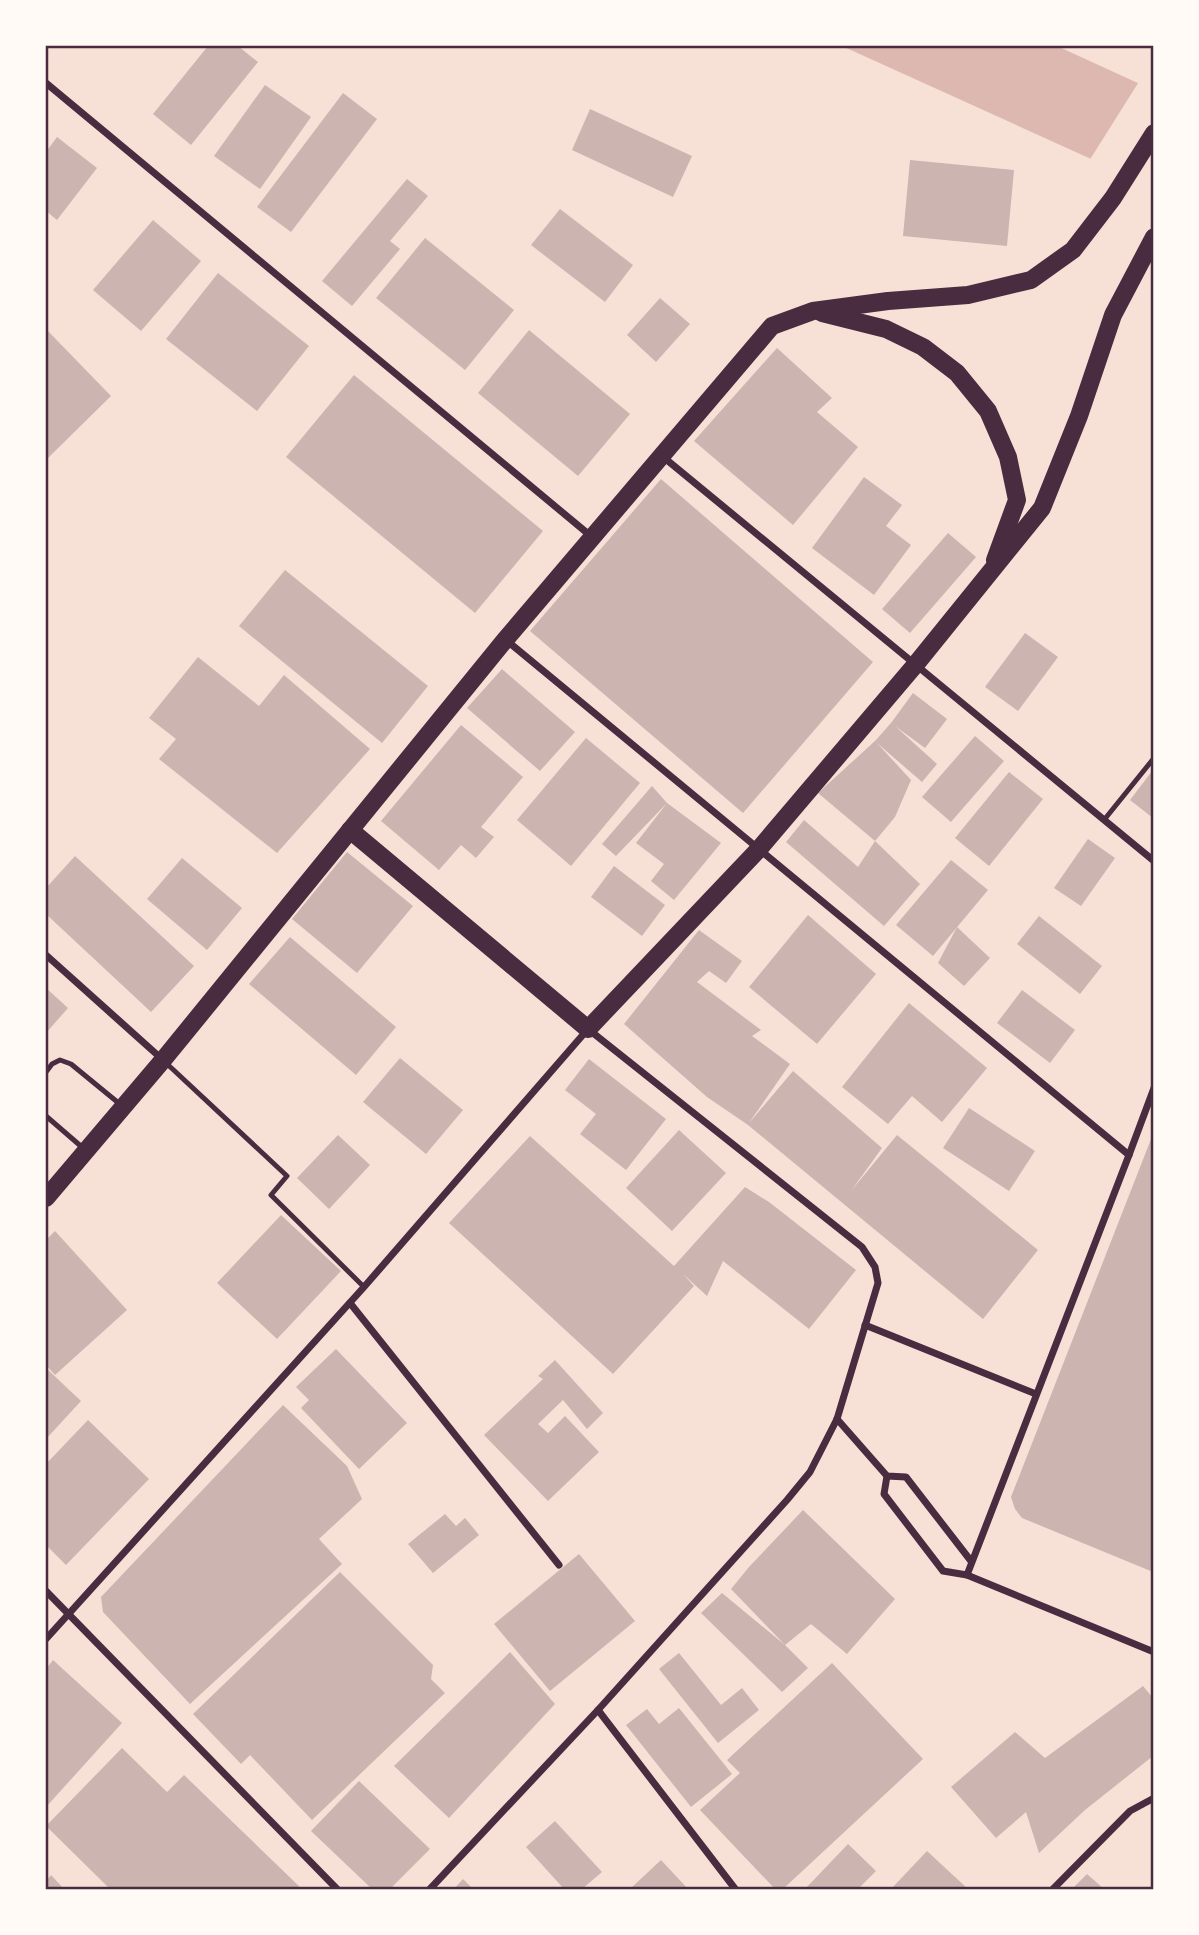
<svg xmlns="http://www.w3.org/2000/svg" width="1199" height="1935" font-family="Quicksand,sans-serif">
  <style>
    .water { fill: #dcb8b0 }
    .pier { fill: #f7e1d7 }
    .building { fill: #ccb4b1 }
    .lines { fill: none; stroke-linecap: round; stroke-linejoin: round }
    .service { stroke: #4a2c40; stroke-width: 5 }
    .minor { stroke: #4a2c40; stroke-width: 7 }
    .primary { stroke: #4a2c40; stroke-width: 18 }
    .neatline { fill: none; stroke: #4a2c40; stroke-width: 2.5 }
  </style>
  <rect width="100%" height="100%" fill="#f7e1d7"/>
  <polygon class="water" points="842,46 1057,46 1153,90 1153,187"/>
  <polygon class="pier" points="1140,80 1154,86 1153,190 1089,161"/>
  <g class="building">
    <polygon points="208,46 238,46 258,62 191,145 153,114"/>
    <polygon points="265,85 311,117 260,189 214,156"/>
    <polygon points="343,93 377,119 291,232 257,207"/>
    <polygon points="590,109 692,156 673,197 572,150"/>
    <polygon points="57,137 97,168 57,220 46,211 46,152"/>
    <polygon points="910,160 1014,170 1007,246 903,236"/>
    <polygon points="407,179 428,196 390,241 400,249 352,306 322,281"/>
    <polygon points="560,209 633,265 605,302 531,245"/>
    <polygon points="153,220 201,261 141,331 93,290"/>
    <polygon points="425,238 514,310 465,370 376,298"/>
    <polygon points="218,273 309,346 257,411 166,339"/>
    <polygon points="660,298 690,324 656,362 627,335"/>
    <polygon points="46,329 111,396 48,458 46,455"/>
    <polygon points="529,330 630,414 578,476 478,393"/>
    <polygon points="777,348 832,398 817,412 858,447 793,525 694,441"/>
    <polygon points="354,375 543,531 475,613 286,457"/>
    <polygon points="864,477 902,505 886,526 911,545 874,595 812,548"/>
    <polygon points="661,479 873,662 743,813 530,631"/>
    <polygon points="948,533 976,557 910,633 882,609"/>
    <polygon points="285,570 428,686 382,743 239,626"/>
    <polygon points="1025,633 1058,657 1018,711 985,687"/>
    <polygon points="198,657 259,706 284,675 370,749 277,853 159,759 176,739 149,718"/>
    <polygon points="502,669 575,732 540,771 467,708"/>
    <polygon points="913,693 947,719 925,748 895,726 937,764 922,782 877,743 911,780 895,817 875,841 818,793 875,741 891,723"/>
    <polygon points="461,725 523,777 481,827 494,837 476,858 461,845 439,870 381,821"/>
    <polygon points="975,736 1004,761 951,822 922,797"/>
    <polygon points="586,738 640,783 571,866 517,820"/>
    <polygon points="1153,770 1153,818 1130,800"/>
    <polygon points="1009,772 1043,799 989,866 955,838"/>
    <polygon points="652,786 667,803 721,843 674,900 651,881 664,864 636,843 667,803 616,856 602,844"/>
    <polygon points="804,820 858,867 875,841 920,884 884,926 786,842"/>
    <polygon points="1088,839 1115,858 1081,906 1054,888"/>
    <polygon points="347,852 413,906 357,973 292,919"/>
    <polygon points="75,856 194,966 151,1012 46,914 46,888"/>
    <polygon points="182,858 242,908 207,950 147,899"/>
    <polygon points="951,860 988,890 933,956 896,925"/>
    <polygon points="614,866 665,905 642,936 591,897"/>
    <polygon points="808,915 876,974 817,1044 749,987"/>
    <polygon points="1039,916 1102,966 1080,994 1017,944"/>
    <polygon points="957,927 990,958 964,986 938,963"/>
    <polygon points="699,930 742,961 726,983 709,971 697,982 761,1030 752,1036 790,1064 749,1123 793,1071 882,1148 851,1191 897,1135 1038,1250 983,1319 748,1125 707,1097 624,1024"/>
    <polygon points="290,937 396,1027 356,1075 249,984"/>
    <polygon points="46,988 68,1008 46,1033"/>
    <polygon points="1022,990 1075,1030 1050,1063 997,1023"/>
    <polygon points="909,1003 987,1068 942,1122 912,1096 888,1124 842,1087"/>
    <polygon points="400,1058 463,1110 426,1154 363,1102"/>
    <polygon points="589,1059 666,1119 626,1170 580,1134 596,1114 565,1090"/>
    <polygon points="969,1108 1035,1151 1009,1191 943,1148"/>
    <polygon points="679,1130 726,1173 672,1231 626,1188"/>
    <polygon points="1153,1134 1153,1572 1022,1518 1015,1509 1011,1497"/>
    <polygon points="338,1135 370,1165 329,1209 297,1178"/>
    <polygon points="530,1136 674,1266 745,1187 769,1202 856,1270 809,1329 723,1261 707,1296 683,1274 694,1286 613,1374 449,1223"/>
    <polygon points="281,1215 341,1271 277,1339 217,1283"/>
    <polygon points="55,1231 127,1310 55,1375 46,1365 46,1240"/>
    <polygon points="336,1349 407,1423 359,1469 301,1408 309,1400 296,1387"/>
    <polygon points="555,1360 603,1413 587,1429 563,1400 538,1424 548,1433 565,1416 599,1452 548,1501 484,1435 543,1379 538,1376"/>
    <polygon points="46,1368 81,1401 46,1439"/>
    <polygon points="283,1405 347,1466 362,1499 319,1539 342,1564 190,1704 103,1612 101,1597"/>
    <polygon points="88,1420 149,1479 66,1565 46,1545 46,1464"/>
    <polygon points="803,1510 895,1599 847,1654 811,1624 785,1645 808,1668 782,1692 701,1613 722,1593 785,1645 731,1589 749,1567"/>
    <polygon points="445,1514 456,1526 465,1518 479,1535 433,1573 408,1544"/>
    <polygon points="579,1554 635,1621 550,1691 494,1624"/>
    <polygon points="340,1572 433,1665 431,1679 445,1693 312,1820 250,1755 241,1764 193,1714"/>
    <polygon points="510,1652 555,1704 449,1818 394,1766"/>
    <polygon points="679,1653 721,1705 742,1688 759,1710 718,1743 659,1669"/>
    <polygon points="53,1660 122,1723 46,1807 46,1669"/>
    <polygon points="832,1663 923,1759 783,1889 775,1889 700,1810 740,1773 727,1760"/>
    <polygon points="1143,1686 1153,1698 1153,1756 1085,1810 1039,1853 1026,1812 996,1838 951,1787 1015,1732 1045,1758"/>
    <polygon points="679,1708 732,1774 691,1807 626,1725 647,1709 659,1724"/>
    <polygon points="122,1748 167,1792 184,1775 302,1889 110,1889 46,1826"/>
    <polygon points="359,1781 430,1849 390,1889 372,1889 311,1831"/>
    <polygon points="555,1821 602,1872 582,1889 564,1889 526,1847"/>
    <polygon points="848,1844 876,1871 858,1889 805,1889"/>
    <polygon points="927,1851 968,1889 891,1889"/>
    <polygon points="661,1860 688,1889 630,1889"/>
    <polygon points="1087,1874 1104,1889 1072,1889"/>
    <polygon points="51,1875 64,1889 46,1889 46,1881"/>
    <polygon points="463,1879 473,1889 454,1889"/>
  </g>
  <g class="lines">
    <g class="service">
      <polyline points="1104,820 1154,758"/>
      <polyline points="165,1062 287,1176 271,1195 364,1287"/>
      <polyline points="46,1072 52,1064 60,1060 71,1064 121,1105"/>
      <polyline points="46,1116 83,1148"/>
    </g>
    <g class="minor">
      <polyline points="46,83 592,537"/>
      <polyline points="662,456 1154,861"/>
      <polyline points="506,640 1129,1155"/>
      <polyline points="46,955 163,1060"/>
      <polyline points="350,1303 559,1565"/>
      <polyline points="865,1325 1036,1394"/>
      <polyline points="837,1419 887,1476 906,1477 971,1561"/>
      <polyline points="887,1476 884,1494 943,1571 967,1575 1154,1652"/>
      <polyline points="967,1575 1129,1155 1154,1088"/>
      <polyline points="46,1591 338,1890"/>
      <polyline points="46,1639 364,1287 588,1029 862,1247 875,1267 878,1283 837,1419 810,1472 787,1500 598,1710 429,1890"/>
      <polyline points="598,1710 736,1890"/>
      <polyline points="1052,1890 1130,1811 1154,1798"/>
    </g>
    <g class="primary">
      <polyline points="822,313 886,329 923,347 957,373 988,411 1008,457 1017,500 995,560"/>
      <polyline points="350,830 588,1029 759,849 916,664 1042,508 1079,416 1113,315 1154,237"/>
      <polyline points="46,1198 163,1060 505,640 772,326 813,311 888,301 968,295 1031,280 1073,250 1113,198 1154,133"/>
    </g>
  </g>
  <rect width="1199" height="1935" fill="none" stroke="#fffaf5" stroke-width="94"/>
  <rect x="47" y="47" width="1105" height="1841" class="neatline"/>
</svg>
